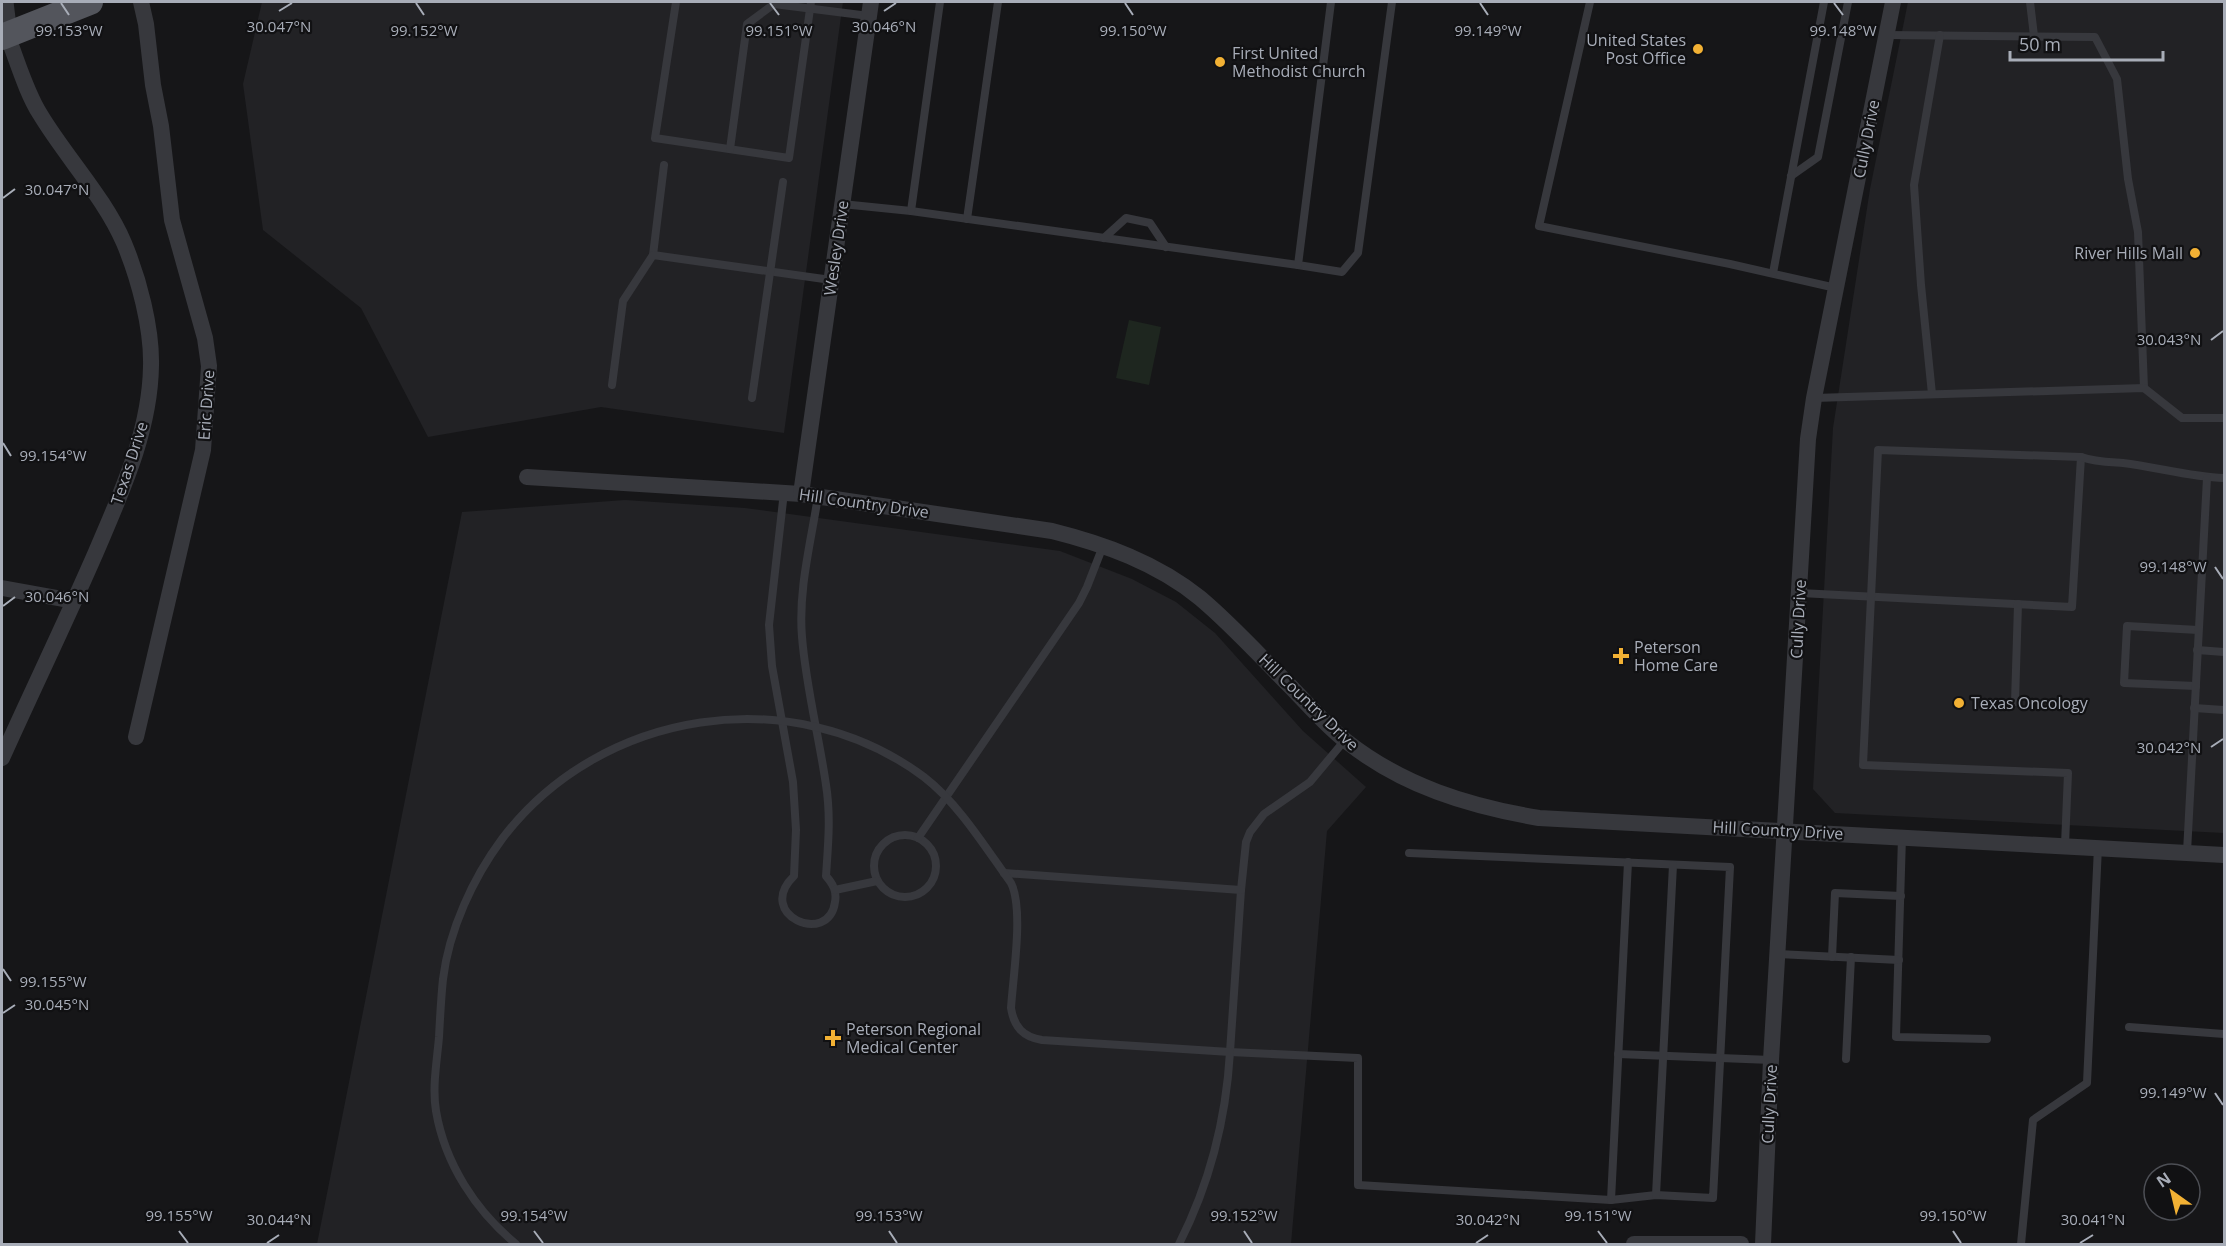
<svg xmlns="http://www.w3.org/2000/svg" width="2226" height="1246" font-family="'Open Sans',sans-serif">
  <style>
    .built { fill: #222225 }
    .green { fill: #1e261f }
    .lines { fill: none; stroke-linecap: round; stroke-linejoin: round }
    .service { stroke: #37383d; stroke-width: 8 }
    .minor { stroke: #37383d; stroke-width: 16 }
    .tertiary { stroke: #37383d; stroke-width: 21 }
    .primary { stroke: #53555c; stroke-width: 26 }
    .ticks { fill: none; stroke: #a8adb8; stroke-width: 2 }
    .poi-dot { fill: #f2b134; stroke: #111113; stroke-width: 2 }
    .labels { text-anchor: middle; dominant-baseline: central; stroke-width: 4.5; stroke-linejoin: round; paint-order: stroke }
    .poi-label { font-size: 16px; fill: #a8adb8; stroke: #111113; text-anchor: start }
    .street-label { font-size: 16px; fill: #a8adb8; stroke: #111113 }
    .ticks-label { font-size: 15px; text-anchor: middle; fill: #a8adb8; stroke: #111113; stroke-width: 4.5; stroke-linejoin: round; paint-order: stroke }
  </style>
  <rect width="100%" height="100%" fill="#161618"/>
  <g class="built">
    <polygon points="262,2 843,2 784,433 601,407 428,437 361,308 263,230 243,84"/>
    <polygon points="1908,2 2224,2 2224,833 1835,813 1813,789 1833,428 1870,189"/>
    <polygon points="625,500 745,508 1060,551 1132,579 1176,602 1215,633 1303,731 1366,787 1327,831 1291,1244 317,1244 462,512"/>
  </g>
  <polygon class="green" points="1129,320 1161,327 1149,385 1116,378"/>
  <g class="lines">
    <g class="service">
      <polyline points="676,2 655,138 789,158 811,2"/>
      <polyline points="1331,2 1298,265 1342,272 1358,253 1392,2"/>
      <polyline points="1590,2 1539,226 1730,264 1836,288"/>
      <polyline points="2030,2 2034,36"/>
      <polyline points="1887,35 2095,37 2117,79 2128,179 2138,232 2144,388"/>
      <polyline points="730,149 747,24 774,4 869,16"/>
      <polyline points="1791,176 1818,157 1848,2"/>
      <polyline points="842,204 911,211 1298,265"/>
      <polyline points="911,211 940,2"/>
      <polyline points="967,219 998,2"/>
      <polyline points="1104,238 1126,218 1150,223 1166,247"/>
      <polyline points="653,255 664,165"/>
      <polyline points="1773,273 1824,2"/>
      <polyline points="612,385 623,301 653,255 831,280"/>
      <polyline points="1932,394 1921,285 1914,185 1940,35"/>
      <polyline points="752,398 783,182"/>
      <polyline points="1814,398 2144,388 2182,418 2224,418"/>
      <path d="M784 492 769 625 772 666 793 782 796 830 794 876C754 915 829 947 835 902 837 891 833 884 826 876 828 846 831 816 826 785 819 736 806 687 802 637 798 590 811 542 818 496"/>
      <polyline points="1800,593 2072,607 2081,457"/>
      <polyline points="2197,650 2224,652"/>
      <polyline points="2196,686 2124,683 2127,626 2198,630"/>
      <polyline points="2015,702 2018,604"/>
      <polyline points="2194,708 2224,710"/>
      <polyline points="1345,740 1310,782 1264,814 1250,832 1246,842 1241,890 1230,1052 1358,1058 1358,1185 1611,1200 1656,1195 1713,1198 1730,867 1409,853"/>
      <circle cx="905" cy="866" r="31"/>
      <polyline points="1902,837 1896,1037 1987,1039"/>
      <polyline points="918,838 1079,603 1087,587 1103,546"/>
      <path d="M2065 845 2068 773 1863 765 1878 450 2081 457C2095 462 2108 462 2123 463 2157 467 2190 477 2224 478"/>
      <polyline points="2187,852 2207,478"/>
      <polyline points="1004,873 1241,890"/>
      <polyline points="835,890 877,881"/>
      <polyline points="1778,954 1899,960"/>
      <polyline points="1832,957 1835,893 1901,896"/>
      <polyline points="2129,1027 2224,1034"/>
      <polyline points="1618,1054 1771,1060"/>
      <polyline points="1846,1059 1851,957"/>
      <polyline points="1656,1195 1673,865"/>
      <polyline points="1611,1200 1628,862"/>
      <path d="M516 1244C476 1211 445 1164 436 1111 432 1087 437 1061 439 1037 440 1018 441 998 443 979 449 930 473 878 502 839 600 709 793 679 924 777 959 804 985 847 1011 883 1024 909 1013 976 1011 1008 1014 1027 1023 1037 1042 1040L1230 1052C1226 1120 1210 1183 1179 1244"/>
      <polyline points="2021,1244 2033,1120 2087,1083 2098,847"/>
    </g>
    <g class="minor">
      <path d="M527 477 801 494 1052 531C1104 544 1157 563 1200 598 1231 624 1259 655 1288 684 1307 703 1325 725 1346 741 1403 786 1468 806 1539 818L2224 855"/>
      <polyline points="801,494 871,2"/>
      <polyline points="2,588 74,601"/>
      <polyline points="136,737 203,450 209,366 205,338 172,220 161,126 153,85 146,24 141,2"/>
      <path d="M2 758C33 689 66 621 96 552 121 493 150 432 151 366 152 328 139 279 124 243 105 198 65 156 40 114 26 92 17 60 7 35"/>
      <polyline points="1634,1244 1741,1244"/>
      <polyline points="1763,1244 1771,1060 1808,439 1814,398 1893,2"/>
    </g>
    <polyline class="tertiary" points="3,2 7,35"/>
    <polyline class="primary" points="2,37 90,2"/>
  </g>
  <path class="ticks" d="M61 3 69 15M416 3 424 15M770 3 779 15M1125 3 1133 15M1480 3 1488 15M1834 3 1843 15M279 11 292 3M884 11 896 3M3 198 15 189M2211 340 2223 331M3 443 11 456M2215 567 2223 579M3 606 15 597M2211 747 2223 739M3 969 11 981M3 1013 15 1005M2215 1093 2223 1105M179 1231 188 1243M534 1231 543 1243M889 1231 897 1243M1244 1231 1252 1243M1598 1231 1607 1243M1953 1231 1961 1243M267 1243 279 1235M1476 1243 1488 1235M2080 1243 2093 1235"/>
  <g class="poi-dot">
    <circle cx="1698" cy="49" r="6"/>
    <circle cx="1220" cy="62" r="6"/>
    <circle cx="2195" cy="253" r="6"/>
    <path d="M1618 647h6v6h6v6h-6v6h-6v-6h-6v-6h6z"/>
    <circle cx="1959" cy="703" r="6"/>
    <path d="M830 1029h6v6h6v6h-6v6h-6v-6h-6v-6h6z"/>
  </g>
  <g class="labels">
    <g class="poi-label">
      <text x="1686" y="40" text-anchor="end">United States<tspan x="1686" dy="18">Post Office</tspan></text>
      <text x="1232" y="53">First United<tspan x="1232" dy="18">Methodist Church</tspan></text>
      <text x="2183" y="253" text-anchor="end">River Hills Mall</text>
      <text x="1634" y="647">Peterson<tspan x="1634" dy="18">Home Care</tspan></text>
      <text x="1971" y="703">Texas Oncology</text>
      <text x="846" y="1029">Peterson Regional<tspan x="846" dy="18">Medical Center</tspan></text>
    </g>
    <g class="street-label">
      <text transform="translate(1866 139) rotate(-79)">Cully Drive</text>
      <text transform="translate(836 248) rotate(-82)">Wesley Drive</text>
      <text transform="translate(206 405) rotate(-86)">Eric Drive</text>
      <text transform="translate(129 463) rotate(-72)">Texas Drive</text>
      <text transform="translate(864 503) rotate(8)">Hill Country Drive</text>
      <text transform="translate(1798 619) rotate(-87)">Cully Drive</text>
      <text transform="translate(1309 702) rotate(44)">Hill Country Drive</text>
      <text transform="translate(1778 830) rotate(3)">Hill Country Drive</text>
      <text transform="translate(1769 1104) rotate(-87)">Cully Drive</text>
    </g>
  </g>
  <g class="ticks-label">
    <text x="279" y="32">30.047°N</text>
    <text x="884" y="32">30.046°N</text>
    <text x="69" y="36">99.153°W</text>
    <text x="424" y="36">99.152°W</text>
    <text x="779" y="36">99.151°W</text>
    <text x="1133" y="36">99.150°W</text>
    <text x="1488" y="36">99.149°W</text>
    <text x="1843" y="36">99.148°W</text>
    <text x="57" y="195">30.047°N</text>
    <text x="2169" y="345">30.043°N</text>
    <text x="53" y="461">99.154°W</text>
    <text x="2173" y="572">99.148°W</text>
    <text x="57" y="602">30.046°N</text>
    <text x="2169" y="753">30.042°N</text>
    <text x="53" y="987">99.155°W</text>
    <text x="57" y="1010">30.045°N</text>
    <text x="2173" y="1098">99.149°W</text>
    <text x="179" y="1221">99.155°W</text>
    <text x="534" y="1221">99.154°W</text>
    <text x="889" y="1221">99.153°W</text>
    <text x="1244" y="1221">99.152°W</text>
    <text x="1598" y="1221">99.151°W</text>
    <text x="1953" y="1221">99.150°W</text>
    <text x="279" y="1225">30.044°N</text>
    <text x="1488" y="1225">30.042°N</text>
    <text x="2093" y="1225">30.041°N</text>
  </g>
  <rect width="2226" height="1246" fill="none" stroke="#a8adb8" stroke-width="6"/>
  <g transform="translate(2172 1192) rotate(326)"><circle r="28" fill="#111113" stroke="#4d4f55" stroke-width="1.5"/>
  <path d="M0-4.5L10 22L0 15L-10 22Z" fill="#f2b134"/>
  <text y="-9" font-size="16" font-weight="bold" text-anchor="middle" fill="#a8adb8">N</text>
  </g>
  <path d="M2010 51v9h153v-9" fill="none" stroke="#a8adb8" stroke-width="3"/>
  <text x="2019" y="51" font-size="18" fill="#a8adb8" stroke="#111113" stroke-width="4.5" paint-order="stroke">50 m</text>
</svg>
